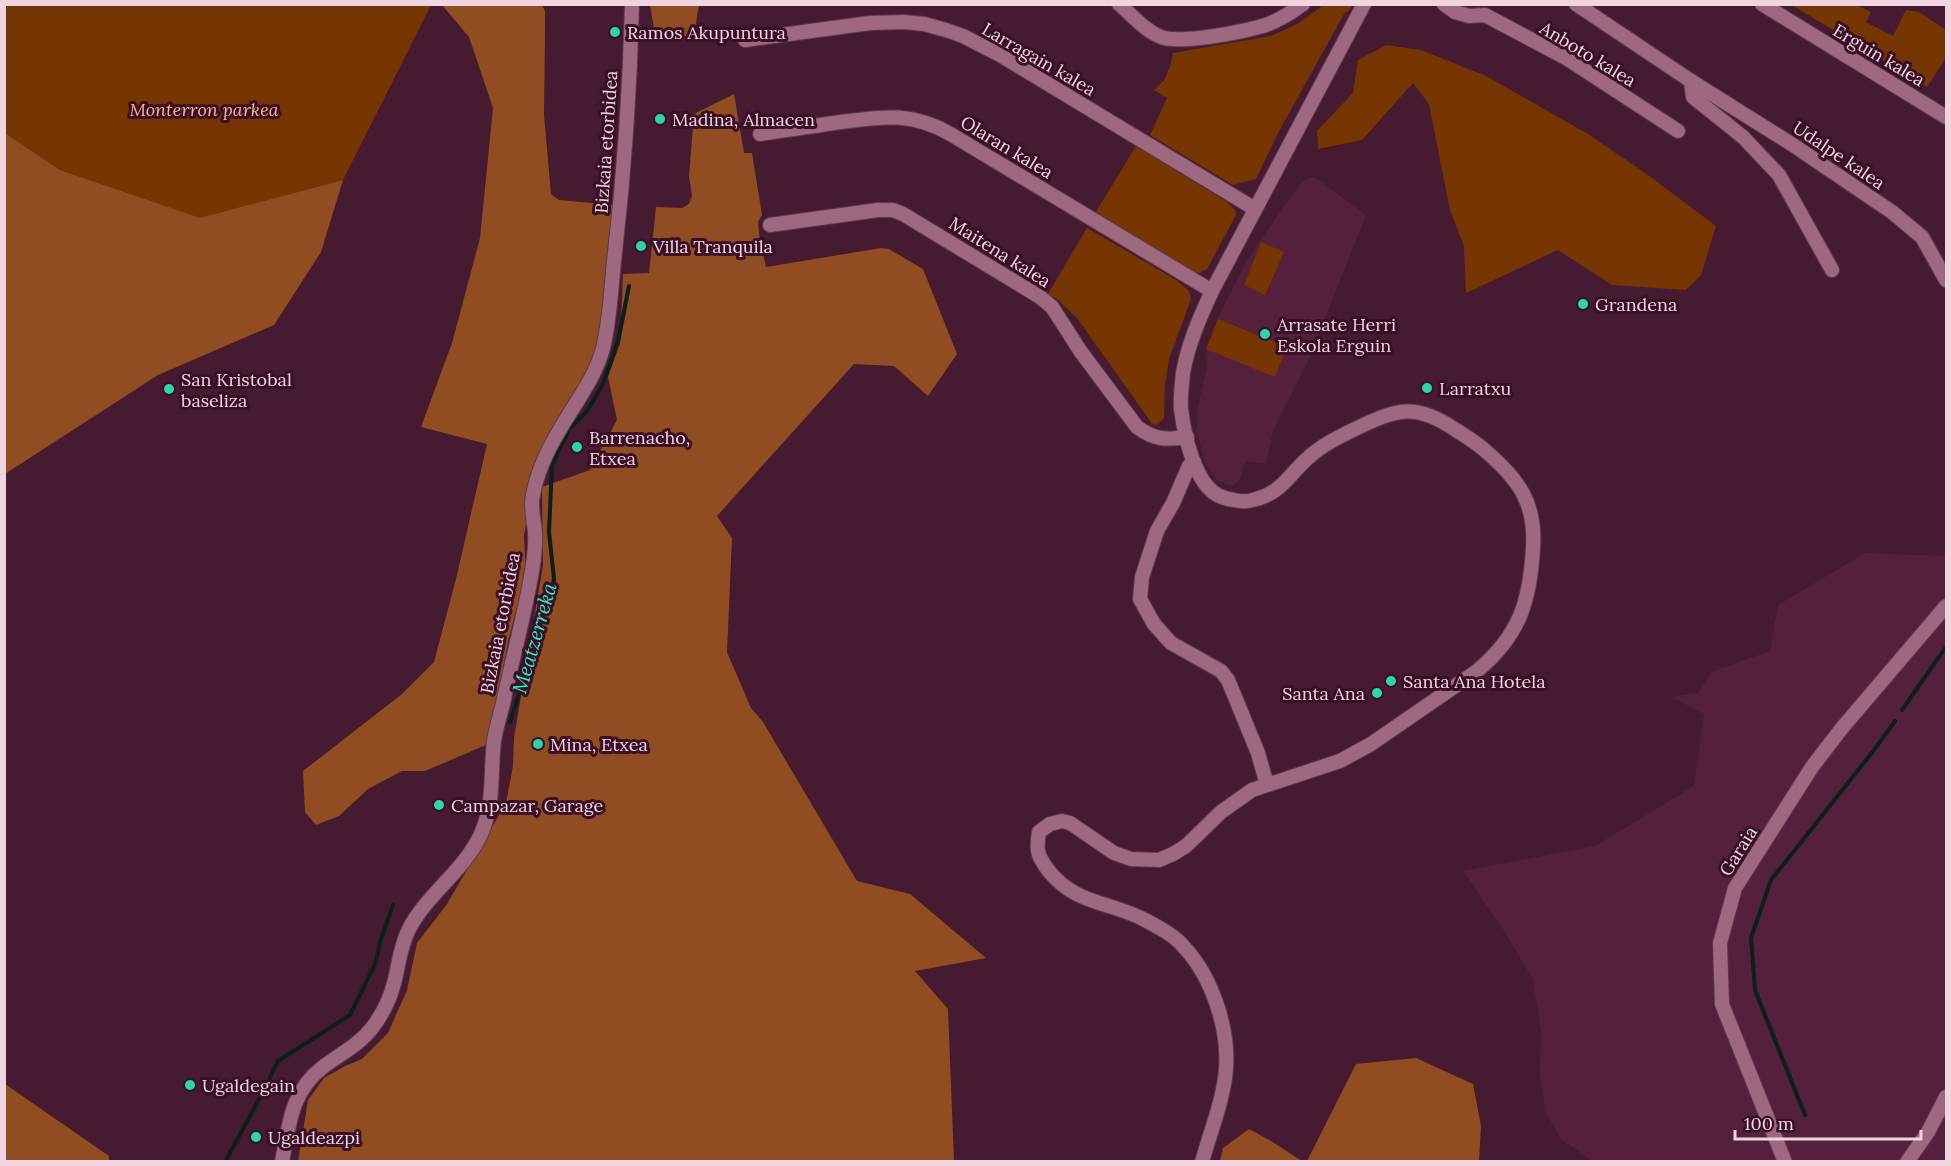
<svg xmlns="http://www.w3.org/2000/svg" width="1951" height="1166" font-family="Lora,serif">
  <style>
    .built { fill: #55203b }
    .green { fill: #763603 }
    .forest { fill: #8f4d21 }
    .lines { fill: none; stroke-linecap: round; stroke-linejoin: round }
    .stream { stroke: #0d1f19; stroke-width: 4 }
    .minor-casing { stroke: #5e394c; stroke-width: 16 }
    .minor { stroke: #9d6880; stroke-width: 14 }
    .poi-dot { fill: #2dd5ab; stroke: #3b0f26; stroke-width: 2 }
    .labels { text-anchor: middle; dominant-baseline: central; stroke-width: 6; stroke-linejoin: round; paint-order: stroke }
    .poi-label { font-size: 18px; fill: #f2d4e0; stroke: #3b0f26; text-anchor: start }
    .street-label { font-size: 18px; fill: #f2d4e0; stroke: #3b0f26 }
    .park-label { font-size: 18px; font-style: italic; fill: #fcb78f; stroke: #3b0f26 }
    .water-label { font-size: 20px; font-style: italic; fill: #2af2c2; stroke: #3b0f26 }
  </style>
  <rect width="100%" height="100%" fill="#461a30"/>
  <g class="built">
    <polygon points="1314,177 1366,215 1308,361 1273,430 1266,464 1246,461 1239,481 1233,486 1225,484 1217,480 1204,462 1197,428 1197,410 1207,367 1206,349 1220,313 1247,261 1281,210 1303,181"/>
    <polygon points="1865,553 1946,556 1946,1161 1592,1161 1561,1139 1546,1113 1540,1074 1541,1031 1533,980 1505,932 1463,871 1595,846 1694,786 1704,714 1671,697 1698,693 1711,672 1770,651 1778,605"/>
  </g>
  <g class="green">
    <polygon points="4,5 431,5 343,180 200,219 60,170 5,133"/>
    <polygon points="1324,5 1352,5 1349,10 1344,14 1278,133 1256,179 1233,185 1150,135 1167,98 1154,90 1164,80 1170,67 1173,53 1271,36 1297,24"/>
    <polygon points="1792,5 1856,5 1871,12 1866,22 1893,36 1906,10 1919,12 1946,30 1946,58 1927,87"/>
    <polygon points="1386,45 1421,50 1486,76 1588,134 1648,175 1716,226 1701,275 1686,290 1612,285 1558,250 1466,293 1464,246 1450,210 1429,104 1413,83 1362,140 1318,149 1317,131 1353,93 1358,60"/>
    <polygon points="1136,146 1227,202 1235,210 1236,215 1207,269 1199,273 1190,271 1096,212"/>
    <polygon points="1087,228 1176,280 1189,291 1191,299 1169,359 1165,384 1164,418 1157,425 1152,424 1146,415 1077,318 1056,298 1048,294"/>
    <polygon points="1261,242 1284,252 1265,295 1244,285"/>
    <polygon points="1218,319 1287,347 1275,377 1206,349"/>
  </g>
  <g class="forest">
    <polygon points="442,5 542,5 545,11 545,34 544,115 551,194 559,200 614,205 602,323 591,366 534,474 524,536 526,575 508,641 497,702 486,745 425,771 402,771 368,789 339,816 316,825 305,812 303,771 402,694 434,662 456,579 487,444 421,427 452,343 480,238 493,108 469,37"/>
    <polygon points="650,5 699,5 693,40 656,41"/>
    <polygon points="734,94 744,153 752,153 762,215 758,222 761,252 763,254 766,267 881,248 889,249 923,269 957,354 928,396 894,366 854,364 717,516 732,538 727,652 751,708 763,722 857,881 910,894 986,958 915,971 948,1009 954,1161 298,1162 308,1100 324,1078 345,1066 362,1059 388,1033 407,990 417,943 447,904 506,803 513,766 514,738 543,565 542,487 590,470 617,420 608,377 620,343 623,274 649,273 656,207 682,208 689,204 692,196 689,176 694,114"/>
    <polygon points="5,133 60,170 200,218 343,180 321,252 274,325 158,375 5,474"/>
    <polygon points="1416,1058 1473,1084 1481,1126 1479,1161 1307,1161 1356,1064"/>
    <polygon points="5,1084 109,1156 109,1161 5,1161"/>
    <polygon points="1249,1129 1271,1141 1302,1161 1220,1161 1223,1148"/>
  </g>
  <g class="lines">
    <g class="stream">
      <polyline points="1902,710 1946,647"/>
      <polyline points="510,722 523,682 529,653 549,601 554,579 549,532 552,465 570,428 587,411 602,386 618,342 629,286"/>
      <polyline points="1805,1115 1755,990 1751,938 1771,880 1874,750 1895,721"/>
      <polyline points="225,1162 264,1090 278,1061 350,1015 375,964 381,939 393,905"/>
    </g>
    <defs>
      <g id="minor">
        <path d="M1119 4C1132 15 1147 33 1164 38 1186 43 1243 32 1266 25 1279 20 1291 13 1303 4"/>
        <polyline points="1444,4 1455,12 1469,16 1485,15 1566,58 1678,131"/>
        <polyline points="1576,4 1691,81 1793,145 1892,212 1922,237 1946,280"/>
        <polyline points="1762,4 1946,117"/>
        <polyline points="745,40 870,23 904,22 924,24 946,30 963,36 1000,55 1255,209"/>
        <polyline points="1691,81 1693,97 1743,137 1779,175 1832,270"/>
        <path d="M760 134C785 130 809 127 834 123 879 117 910 110 952 135L1212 291"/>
        <path d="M770 225 878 210H893L903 214 1040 297 1052 307 1081 352 1137 427C1155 440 1165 440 1187 437"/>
        <polyline points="1194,462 1189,466 1173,503 1157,531 1142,577 1140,599 1154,624 1171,643 1221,671 1228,680 1258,753 1267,785"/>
        <path d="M282 1162C289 1125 291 1091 323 1067 340 1054 359 1045 372 1028 382 1015 390 999 394 983 399 965 400 946 409 929 427 894 464 871 481 834 495 802 490 774 494 741 496 727 501 713 504 699 512 660 523 621 530 582 533 567 536 548 535 532 534 520 530 507 533 495 537 473 547 451 559 431 574 404 595 379 603 348 610 320 611 290 614 261 624 176 630 90 632 4"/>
        <path d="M1202 1162C1210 1133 1224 1098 1226 1069 1229 1028 1212 977 1184 947 1175 936 1160 928 1147 921 1111 901 1076 906 1048 870 1037 855 1036 850 1039 832L1050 824 1062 821 1070 823 1114 853 1131 859 1159 860 1173 854 1186 846 1221 812 1252 790 1340 761 1371 744 1477 671C1520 635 1530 601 1533 548 1536 505 1520 481 1489 454 1479 444 1467 437 1456 430 1415 402 1397 409 1355 429 1339 437 1322 445 1309 457 1285 478 1283 494 1248 501 1243 502 1239 501 1234 500 1227 499 1219 497 1213 492 1193 476 1184 433 1181 409 1180 398 1182 384 1183 373 1188 344 1200 317 1212 291L1364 4"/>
        <polyline points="1785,1162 1722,1004 1720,943 1735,888 1812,767 1842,728 1946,606"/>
        <polyline points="1907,1162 1928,1132 1946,1097"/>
      </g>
    </defs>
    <use href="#minor" class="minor-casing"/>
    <use href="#minor" class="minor"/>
  </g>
  <g class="poi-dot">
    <circle cx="615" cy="32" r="6"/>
    <circle cx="660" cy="119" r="6"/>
    <circle cx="641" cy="246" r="6"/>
    <circle cx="1583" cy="304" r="6"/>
    <circle cx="1265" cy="334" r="6"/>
    <circle cx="1427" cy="388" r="6"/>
    <circle cx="169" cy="389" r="6"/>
    <circle cx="577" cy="447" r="6"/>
    <circle cx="1391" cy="681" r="6"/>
    <circle cx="1377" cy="693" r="6"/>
    <circle cx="538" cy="744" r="6"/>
    <circle cx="439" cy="805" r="6"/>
    <circle cx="190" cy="1085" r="6"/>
    <circle cx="256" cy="1137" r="6"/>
  </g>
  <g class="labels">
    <g class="poi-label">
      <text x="627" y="32">Ramos Akupuntura</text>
      <text x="672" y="119">Madina, Almacen</text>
      <text x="653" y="246">Villa Tranquila</text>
      <text x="1595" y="304">Grandena</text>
      <text x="1277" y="324">Arrasate Herri<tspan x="1277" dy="21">Eskola Erguin</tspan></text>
      <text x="181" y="379">San Kristobal<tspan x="181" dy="21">baseliza</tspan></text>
      <text x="1439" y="388">Larratxu</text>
      <text x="589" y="437">Barrenacho,<tspan x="589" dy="21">Etxea</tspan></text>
      <text x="1403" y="681">Santa Ana Hotela</text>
      <text x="1365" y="693" text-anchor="end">Santa Ana</text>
      <text x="550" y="744">Mina, Etxea</text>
      <text x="451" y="805">Campazar, Garage</text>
      <text x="202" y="1085">Ugaldegain</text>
      <text x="268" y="1137">Ugaldeazpi</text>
    </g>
    <g class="street-label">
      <text transform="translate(1588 54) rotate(31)">Anboto kalea</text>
      <text transform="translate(1879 55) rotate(31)">Erguin kalea</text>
      <text transform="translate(1039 59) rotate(30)">Larragain kalea</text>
      <text transform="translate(606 142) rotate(-86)">Bizkaia etorbidea</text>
      <text transform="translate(1007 147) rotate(31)">Olaran kalea</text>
      <text transform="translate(1839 155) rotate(34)">Udalpe kalea</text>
      <text transform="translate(1000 252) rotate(32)">Maitena kalea</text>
      <text transform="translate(500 623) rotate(-79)">Bizkaia etorbidea</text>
      <text transform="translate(1738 851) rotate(-58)">Garaia</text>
    </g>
    <g class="park-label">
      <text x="204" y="109">Monterron parkea</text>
    </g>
    <g class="water-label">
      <text transform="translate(534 638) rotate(-74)">Meatzerreka</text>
    </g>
  </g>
  <rect width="1951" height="1166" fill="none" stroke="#f2d4e0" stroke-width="12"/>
  <path d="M1735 1130v9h186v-9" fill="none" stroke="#f2d4e0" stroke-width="3"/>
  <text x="1744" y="1130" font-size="18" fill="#f2d4e0" stroke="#3b0f26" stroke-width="4.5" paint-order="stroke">100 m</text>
</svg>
